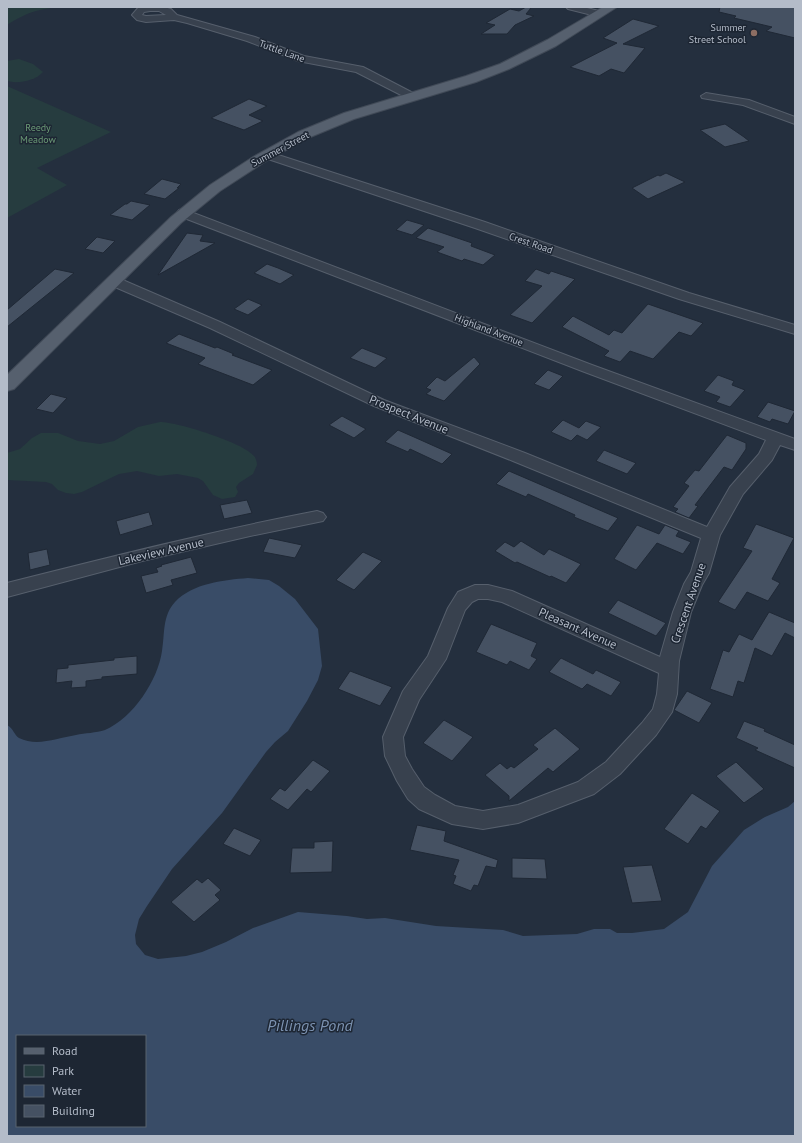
<svg xmlns="http://www.w3.org/2000/svg" width="802" height="1143" font-family="'PT Sans',sans-serif">
  <style>
    .green { fill: #263c3f }
    .water { fill: #394c67; fill-rule: evenodd }
    .building { fill: #455162; stroke: #1f2835 }
    .lines { fill: none; stroke-linecap: round; stroke-linejoin: round }
    .minor-casing { stroke: #565f6c; stroke-width: 2 }
    .major-casing { stroke: #414a57; stroke-width: 2 }
    .minor { fill: #38414e; fill-rule: evenodd }
    .major { fill: #56606e; fill-rule: evenodd }
    .education-dot { fill: #8d6e63; stroke: #1d2633; stroke-width: 1.5 }
    .labels { text-anchor: middle; dominant-baseline: central; stroke-width: 3; stroke-linejoin: round; paint-order: stroke }
    .far-poi-label { font-size: 10px; fill: #b4bcc9; stroke: #1d2633; text-anchor: end }
    .far-street-label { font-size: 10px; fill: #b4bcc9; stroke: #1d2633 }
    .far-park-label { font-size: 10px; fill: #6b9a76; stroke: #1d2633 }
    .street-label { font-size: 12px; fill: #b4bcc9; stroke: #1d2633 }
    .near-water-label { font-size: 16px; font-style: italic; fill: #7c92b1; stroke: #1d2633 }
  </style>
  <rect width="100%" height="100%" fill="#242f3e"/>
  <g class="green">
    <path d="M7 7H60C37 9 26 13 7 25Z"/>
    <path d="M19 59 33 64 43 72C35 81 18 84 7 81V61Z"/>
    <polygon points="7,86 111,132 37,168 67,185 7,218"/>
    <path d="M160 422C178 422 244 443 254 456 256 458 257 463 257 465L253 474 239 483 236 487 238 492 235 497 222 499 213 495 203 481 198 478 177 474 159 476 137 471 119 474 82 492 74 494 66 493 58 490 52 484 46 482 7 480V453L20 449 32 438 41 433H58L78 441 100 444 114 441 138 427Z"/>
  </g>
  <path class="water" d="M248 578 269 580 279 586 295 599 318 629 322 666 318 680 307 701 288 731 275 742 266 752 222 813 172 869 147 906 139 919 135 935 136 944 145 955 158 959 186 956 202 952 226 942 253 928 298 912 347 916 367 919 385 918 436 926 503 930 523 936 577 934 594 929H610L617 933H632L664 929 688 912 712 866 744 830 765 817 788 807 795 801V1136H7V725C14 729 14 735 19 738 37 747 57 738 76 735 85 733 96 733 105 730 133 718 158 680 162 651 165 634 162 616 175 602 193 583 224 580 248 578ZM17 1036H145V1126H17Z"/>
  <g class="building">
    <polygon points="526,7 531,8 526,14 534,16 515,25 507,34 481,34 495,25 486,23 510,9 519,11"/>
    <polygon points="720,7 795,7 795,38 766,31 772,27 734,18 736,16 719,12"/>
    <polygon points="633,19 659,26 623,44 645,48 624,73 611,69 599,76 570,67 617,43 603,38"/>
    <polygon points="249,99 267,106 249,115 263,121 244,130 211,118"/>
    <polygon points="725,124 744,137 749,141 725,147 700,130"/>
    <polygon points="666,173 685,182 648,199 632,188 658,175 660,176"/>
    <polygon points="162,179 181,184 177,188 179,188 165,199 144,194"/>
    <polygon points="131,201 150,205 132,220 110,215 125,204 127,204"/>
    <polygon points="407,220 424,225 412,235 396,230"/>
    <polygon points="428,228 472,243 471,246 495,255 483,265 464,259 462,261 437,252 444,247 416,238"/>
    <polygon points="187,233 203,235 200,241 215,243 158,275"/>
    <polygon points="97,237 115,241 103,253 85,249"/>
    <polygon points="267,264 278,268 294,275 280,284 254,273"/>
    <polygon points="55,269 74,273 7,327 7,310"/>
    <polygon points="536,269 549,274 551,271 575,279 532,323 510,315 542,286 525,281"/>
    <polygon points="248,299 262,305 248,315 234,309"/>
    <polygon points="648,304 703,323 691,336 679,332 653,359 630,351 620,362 604,356 609,351 562,327 573,316 609,335 614,330 622,333"/>
    <polygon points="179,334 215,348 217,347 234,354 232,355 272,370 253,385 198,364 205,358 166,343"/>
    <polygon points="362,348 387,358 375,368 350,358"/>
    <polygon points="474,357 480,364 444,401 426,394 431,390 426,388 437,377 445,381"/>
    <polygon points="548,370 563,376 549,390 534,384"/>
    <polygon points="718,375 734,381 732,385 745,390 730,407 716,402 720,397 704,391"/>
    <polygon points="51,394 67,398 53,413 36,409"/>
    <polygon points="768,402 795,411 788,424 772,419 770,422 757,417"/>
    <polygon points="342,416 366,429 354,438 329,425"/>
    <polygon points="563,420 579,428 586,421 601,427 587,440 577,435 571,441 551,432"/>
    <polygon points="398,430 414,437 452,454 442,464 410,449 408,452 385,442"/>
    <polygon points="727,435 746,443 746,449 732,470 724,467 695,505 698,506 689,518 675,512 678,509 673,507 689,486 684,483 695,470 699,471"/>
    <polygon points="604,450 636,463 627,474 596,461"/>
    <polygon points="509,471 574,499 618,518 608,531 574,517 575,515 528,494 526,497 496,484"/>
    <polygon points="247,500 252,513 224,519 220,505"/>
    <polygon points="149,512 153,525 120,535 116,521"/>
    <polygon points="756,524 794,538 772,579 780,583 768,601 747,592 735,610 718,602 752,551 743,548"/>
    <polygon points="637,525 659,534 665,525 679,531 676,536 691,542 683,554 657,543 636,570 614,559"/>
    <polygon points="269,538 302,545 295,558 263,552"/>
    <polygon points="521,541 544,555 549,549 581,564 566,583 551,576 550,577 517,562 515,563 495,551 505,542 514,547"/>
    <polygon points="47,549 50,565 30,570 28,553"/>
    <polygon points="363,552 382,561 354,590 336,580"/>
    <polygon points="191,557 197,573 171,580 173,585 146,593 141,576 158,572 156,568 162,566 161,565"/>
    <polygon points="618,600 666,623 656,636 608,613"/>
    <polygon points="769,612 795,623 795,638 785,633 772,656 755,648 744,683 738,681 733,697 710,689 723,650 729,652 739,634 752,640"/>
    <polygon points="491,624 537,643 531,656 537,659 529,670 510,661 507,665 476,652"/>
    <polygon points="137,656 137,674 102,677 102,679 86,681 86,687 71,688 72,681 56,683 57,669 68,668 68,665 114,660 114,658"/>
    <polygon points="561,658 593,674 596,670 621,682 611,696 587,684 582,689 549,672"/>
    <polygon points="350,671 392,687 380,706 338,689"/>
    <polygon points="687,691 712,703 699,723 674,710"/>
    <polygon points="444,720 473,737 452,761 423,743"/>
    <polygon points="744,721 765,729 764,731 795,745 795,768 755,750 758,748 736,738"/>
    <polygon points="555,728 580,749 553,772 548,768 509,801 509,796 485,775 500,763 507,769 511,766 514,768 538,749 533,745"/>
    <polygon points="313,760 330,771 311,792 307,789 288,810 270,799 280,788 285,791"/>
    <polygon points="736,762 764,789 744,803 716,776"/>
    <polygon points="692,793 720,811 706,829 701,826 688,844 664,829"/>
    <polygon points="417,825 446,831 444,841 498,860 496,868 486,866 478,886 474,885 471,891 453,884 456,876 453,875 459,860 410,850"/>
    <polygon points="234,828 261,840 250,856 223,844"/>
    <polygon points="333,841 332,872 290,873 292,848 314,848 314,842"/>
    <polygon points="512,858 545,859 547,879 512,878"/>
    <polygon points="652,865 662,901 632,903 623,867"/>
    <polygon points="208,878 221,890 215,895 220,900 194,922 171,902 197,879 202,883"/>
  </g>
  <g class="lines">
    <defs>
      <g id="minor">
        <path d="M141 7H164L171 9 177 15 255 37 304 56 363 67 415 94 416 96 415 98H407L356 72 298 61 247 41 187 23 174 20 146 22 137 20 132 15 138 8ZM150 11H159L166 15 146 16 142 15 144 12Z"/>
        <polygon points="566,7 583,7 603,12 605,14 600,17 568,9"/>
        <polygon points="706,93 749,100 795,117 795,124 743,105 702,98 701,96"/>
        <polygon points="266,151 485,222 689,293 795,325 795,334 679,299 475,228 262,157 260,155 262,153"/>
        <path d="M183 209 592 365 795 439V450L780 445 772 460 743 494 720 535 709 573 702 585 691 612 679 661 677 694 672 712 656 735 620 774 594 794 518 823 483 829 452 824 419 809 408 799 397 781 385 756 383 737 403 691 428 656 448 608 458 592 475 585H488L512 591 660 657 673 612 684 584 691 572 701 538 513 461 374 406 210 328 108 284 106 281 108 278H118L220 322 384 400 525 453 707 527 730 487 759 454 766 440 582 371 179 216 177 213 179 210ZM478 599H488L502 602 659 673 657 694 653 709 642 723 606 762 578 782 518 805 483 811 455 806 435 795 424 787 412 769 405 756 403 737 419 700 446 659 465 610 472 602Z"/>
        <path d="M317 511 323 513 326 517 323 521 250 536 142 561 7 597V583C110 557 213 531 317 511Z"/>
      </g>
      <polygon id="major" points="603,7 617,7 556,46 509,69 476,82 354,119 308,138 263,163 220,191 181,223 14,389 7,391 7,375 171,217 210,185 253,157 298,132 344,113 466,76 500,64 547,40"/>
    </defs>
    <use href="#minor" class="minor-casing"/>
    <use href="#major" class="major-casing"/>
    <use href="#minor" class="minor"/>
    <use href="#major" class="major"/>
  </g>
  <circle class="education-dot" cx="754" cy="33" r="4"/>
  <g class="labels">
    <g class="far-poi-label">
      <text x="746" y="27">Summer<tspan x="746" dy="12">Street School</tspan></text>
    </g>
    <g class="far-street-label">
      <text transform="translate(282 51) rotate(20)">Tuttle Lane</text>
      <text transform="translate(280 149) rotate(-28)">Summer Street</text>
      <text transform="translate(531 243) rotate(19)">Crest Road</text>
      <text transform="translate(489 330) rotate(21)">Highland Avenue</text>
    </g>
    <g class="far-park-label">
      <text x="38" y="127">Reedy<tspan x="38" dy="12">Meadow</tspan></text>
    </g>
    <g class="street-label">
      <text transform="translate(409 414) rotate(22)">Prospect Avenue</text>
      <text transform="translate(161 551) rotate(-13)">Lakeview Avenue</text>
      <text transform="translate(688 603) rotate(-71)">Crescent Avenue</text>
      <text transform="translate(578 628) rotate(24)">Pleasant Avenue</text>
    </g>
    <g class="near-water-label">
      <text x="310" y="1025">Pillings Pond</text>
    </g>
  </g>
  <rect width="802" height="1143" fill="none" stroke="#b4bcc9" stroke-width="16"/>
  <rect x="16" y="1035" width="130" height="92" fill="#1d2633" stroke="#59626f"/>
  <rect x="24" y="1048" width="20" height="6" fill="#56606e" stroke="#59626f"/>
  <text x="52" y="1055" font-size="12" fill="#b4bcc9">Road</text>
  <rect x="24" y="1065" width="20" height="12" fill="#263c3f" stroke="#59626f"/>
  <text x="52" y="1075" font-size="12" fill="#b4bcc9">Park</text>
  <rect x="24" y="1085" width="20" height="12" fill="#394c67" stroke="#59626f"/>
  <text x="52" y="1095" font-size="12" fill="#b4bcc9">Water</text>
  <rect x="24" y="1105" width="20" height="12" fill="#455162" stroke="#59626f"/>
  <text x="52" y="1115" font-size="12" fill="#b4bcc9">Building</text>
</svg>
